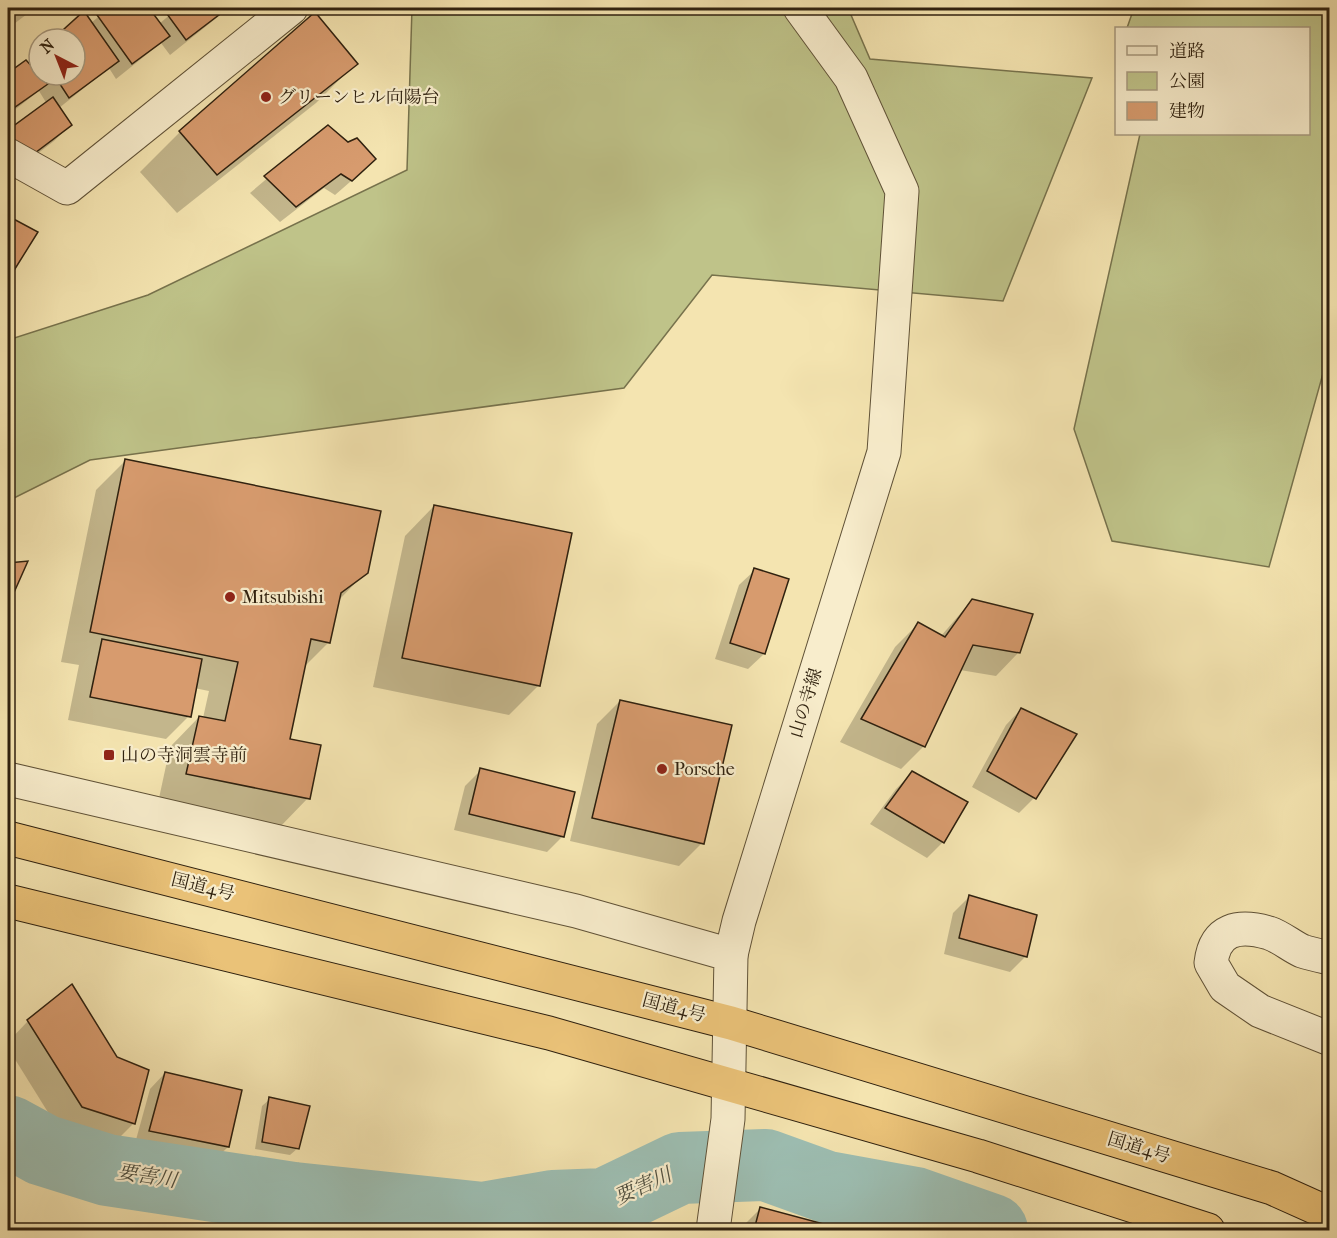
<svg xmlns="http://www.w3.org/2000/svg" width="1337" height="1238" font-family="'IM FELL French Canon','Noto Serif JP',serif">
  <style>
    .green { fill: #bfc389; stroke: #77724c; stroke-width: 1.5 }
    .shadow { fill: #0003 }
    .lines { fill: none; stroke-linecap: round; stroke-linejoin: round }
    .river { stroke: #9dbeb2; stroke-width: 72 }
    .building { fill: #d79b6e; stroke: #2f210f; stroke-width: 1.5 }
    .minor-casing { stroke: #605237; stroke-width: 35 }
    .highway-casing { stroke: #2f210f; stroke-width: 35 }
    .minor { stroke: #f8edcc; stroke-width: 33 }
    .highway { stroke: #eac278; stroke-width: 33 }
    .poi-dot { fill: #8f2418; stroke: #f8edcc; stroke-width: 2 }
    .labels { text-anchor: middle; dominant-baseline: central; stroke-width: 4.5; stroke-linejoin: round; paint-order: stroke }
    .poi-label { font-size: 18px; fill: #2f210f; stroke: #f8edcc; text-anchor: start }
    .street-label { font-size: 18px; fill: #2f210f; stroke: #f8edcc }
    .water-label { font-size: 20px; font-style: italic; fill: #505040; stroke: #f8edcc }
  </style>
  <rect width="100%" height="100%" fill="#f4e4b0"/>
  <filter id="stains"><feTurbulence type="fractalNoise" baseFrequency=".00333" numOctaves="4"/><feColorMatrix values="0 0 0 0 .2 0 0 0 0 .09 0 0 0 0 .02 0 0 0 .5 -.17"/></filter>
  <radialGradient id="worn" r=".72"><stop offset=".6" stop-color="#630" stop-opacity="0"/><stop offset="1" stop-color="#630" stop-opacity=".3"/></radialGradient>
  <g class="green">
    <polygon points="412,8 848,8 870,59 1092,78 1003,301 712,275 624,388 90,460 8,501 8,340 148,295 407,170"/>
    <polygon points="1134,8 1329,8 1329,352 1269,567 1112,541 1074,429 1140,134 1308,134 1308,28 1127,28"/>
  </g>
  <g class="shadow">
    <polygon points="8,8 35,8 10,27 14,32 8,38"/>
    <polygon points="109,8 147,8 159,24 178,8 229,8 170,55 161,43 116,79 109,68 59,108 70,125 54,141 11,174 8,169 8,132 47,104 39,91 8,115 8,75 26,62 28,64 39,54 39,75 75,75 75,39 55,39 91,23"/>
    <polygon points="315,14 356,63 316,103 177,213 140,172 180,132"/>
    <polygon points="328,127 358,175 335,195 324,188 280,222 250,193"/>
    <polygon points="8,218 36,233 8,276"/>
    <polygon points="126,460 366,572 338,601 329,642 303,668 288,740 308,798 279,828 158,803 170,747 199,717 203,718 209,691 194,688 189,716 166,739 68,720 79,665 61,662 96,490"/>
    <polygon points="434,506 539,685 509,715 373,687 405,536"/>
    <polygon points="26,563 8,602 8,564"/>
    <polygon points="755,570 787,580 764,654 748,669 715,659 739,585"/>
    <polygon points="972,600 1019,652 996,676 960,670 924,746 901,769 840,742 895,647 918,624 941,636"/>
    <polygon points="620,701 702,843 679,866 570,841 597,724"/>
    <polygon points="1021,709 1034,798 1019,813 972,787 1006,725"/>
    <polygon points="481,770 573,793 562,837 547,852 454,830 465,786"/>
    <polygon points="912,773 943,842 927,858 870,824 896,789"/>
    <polygon points="969,897 1026,956 1010,972 944,954 953,913"/>
    <polygon points="28,1021 134,1123 111,1146 59,1130 8,1048 8,1042"/>
    <polygon points="165,1073 228,1147 212,1162 134,1147 150,1089"/>
    <polygon points="270,1099 298,1148 290,1155 255,1149 262,1106"/>
    <polygon points="760,1209 841,1230 739,1230"/>
  </g>
  <g class="lines">
    <polyline class="river" points="8,1131 43,1150 107,1170 294,1198 483,1218 553,1206 605,1204 680,1168 766,1165 827,1187 915,1203 992,1230"/>
  </g>
  <g class="building">
    <polygon points="107,8 149,8 170,36 132,64 97,15"/>
    <polygon points="176,8 228,8 186,40 167,14"/>
    <polygon points="84,11 119,61 69,98 54,75 75,75 75,39 53,39"/>
    <polygon points="315,12 358,64 217,175 179,131"/>
    <polygon points="26,60 48,84 8,112 8,73"/>
    <polygon points="53,97 72,125 27,159 8,130"/>
    <polygon points="328,125 348,142 357,138 376,159 352,181 341,174 296,207 264,176"/>
    <polygon points="8,216 38,232 13,272 8,270"/>
    <polygon points="125,459 381,511 368,573 341,593 330,643 311,639 290,739 321,745 310,799 186,774 199,716 225,721 238,662 90,632"/>
    <polygon points="434,505 572,533 540,686 402,658"/>
    <polygon points="28,561 8,606 8,563"/>
    <polygon points="754,568 789,579 765,654 730,643"/>
    <polygon points="972,599 1033,614 1020,653 973,645 925,747 861,719 918,622 945,637"/>
    <polygon points="102,639 202,659 191,717 90,697"/>
    <polygon points="620,700 732,725 704,844 592,818"/>
    <polygon points="1021,708 1077,734 1036,799 987,771"/>
    <polygon points="480,768 575,792 564,837 469,814"/>
    <polygon points="912,771 968,802 944,843 885,808"/>
    <polygon points="969,895 1037,915 1027,957 959,938"/>
    <polygon points="72,984 117,1057 149,1070 135,1124 82,1107 27,1020"/>
    <polygon points="165,1072 242,1090 229,1147 149,1131"/>
    <polygon points="269,1097 310,1106 299,1149 262,1142"/>
    <polygon points="760,1207 846,1230 754,1230"/>
    <polygon points="8,1216 21,1230 8,1230"/>
  </g>
  <g class="lines">
    <defs>
      <g id="minor">
        <polyline points="8,155 67,188 291,8"/>
        <polyline points="8,779 576,911 731,955 728,1119 713,1230"/>
        <polyline points="731,955 739,921 884,452 902,191 851,78 800,8"/>
        <path d="M1330 958C1321 956 1311 954 1302 951 1291 946 1281 937 1269 933 1238 924 1215 929 1211 963L1225 987 1260 1011 1330 1039"/>
      </g>
      <g id="highway">
        <polyline points="8,838 731,1023 1272,1188 1330,1214"/>
        <polyline points="8,901 549,1033 978,1156 1208,1230"/>
      </g>
    </defs>
    <use href="#minor" class="minor-casing"/>
    <use href="#highway" class="highway-casing"/>
    <use href="#minor" class="minor"/>
    <use href="#highway" class="highway"/>
  </g>
  <g class="poi-dot">
    <circle cx="266" cy="97" r="6"/>
    <circle cx="230" cy="597" r="6"/>
    <rect x="103" y="749" width="12" height="12" rx="3"/>
    <circle cx="662" cy="769" r="6"/>
  </g>
  <g class="labels">
    <g class="poi-label">
      <text x="278" y="97">グリーンヒル向陽台</text>
      <text x="242" y="597">Mitsubishi</text>
      <text x="121" y="755">山の寺洞雲寺前</text>
      <text x="674" y="769">Porsche</text>
    </g>
    <g class="street-label">
      <text transform="translate(806 703) rotate(-73)">山の寺線</text>
      <text transform="translate(203 887) rotate(14)">国道4号</text>
      <text transform="translate(674 1008) rotate(15)">国道4号</text>
      <text transform="translate(1139 1148) rotate(17)">国道4号</text>
    </g>
    <g class="water-label">
      <text transform="translate(147 1176) rotate(9)">要害川</text>
      <text transform="translate(643 1186) rotate(-25)">要害川</text>
    </g>
  </g>
  <rect width="1337" height="1238" fill="none" stroke="#f4e4b0" stroke-width="30"/>
  <rect x="9" y="9" width="1319" height="1220" fill="none" stroke="#2f210f" stroke-width="3"/>
  <rect x="15" y="15" width="1307" height="1208" fill="none" stroke="#2f210f" stroke-width="1.5"/>
  <rect x="1115" y="27" width="195" height="108" fill="#f8edcc" stroke="#a89b80" stroke-width="1.5"/>
  <rect x="1127" y="46" width="30" height="9" fill="#f8edcc" stroke="#a89b80" stroke-width="1.5"/>
  <text x="1169" y="57" font-size="18" fill="#2f210f">道路</text>
  <rect x="1127" y="72" width="30" height="18" fill="#bfc389" stroke="#a89b80" stroke-width="1.5"/>
  <text x="1169" y="87" font-size="18" fill="#2f210f">公園</text>
  <rect x="1127" y="102" width="30" height="18" fill="#d79b6e" stroke="#a89b80" stroke-width="1.5"/>
  <text x="1169" y="117" font-size="18" fill="#2f210f">建物</text>
  <g transform="translate(57 57) rotate(318)"><circle r="28" fill="#f8edcc" stroke="#a89b80" stroke-width="1.5"/>
  <path d="M0-4.5L10 22L0 15L-10 22Z" fill="#8f2418"/>
  <text y="-9" font-size="16" font-weight="bold" text-anchor="middle" fill="#2f210f">N</text>
  </g>
  <rect width="100%" height="100%" filter="url(#stains)"/>
  <rect width="100%" height="100%" fill="url(#worn)"/>
</svg>
